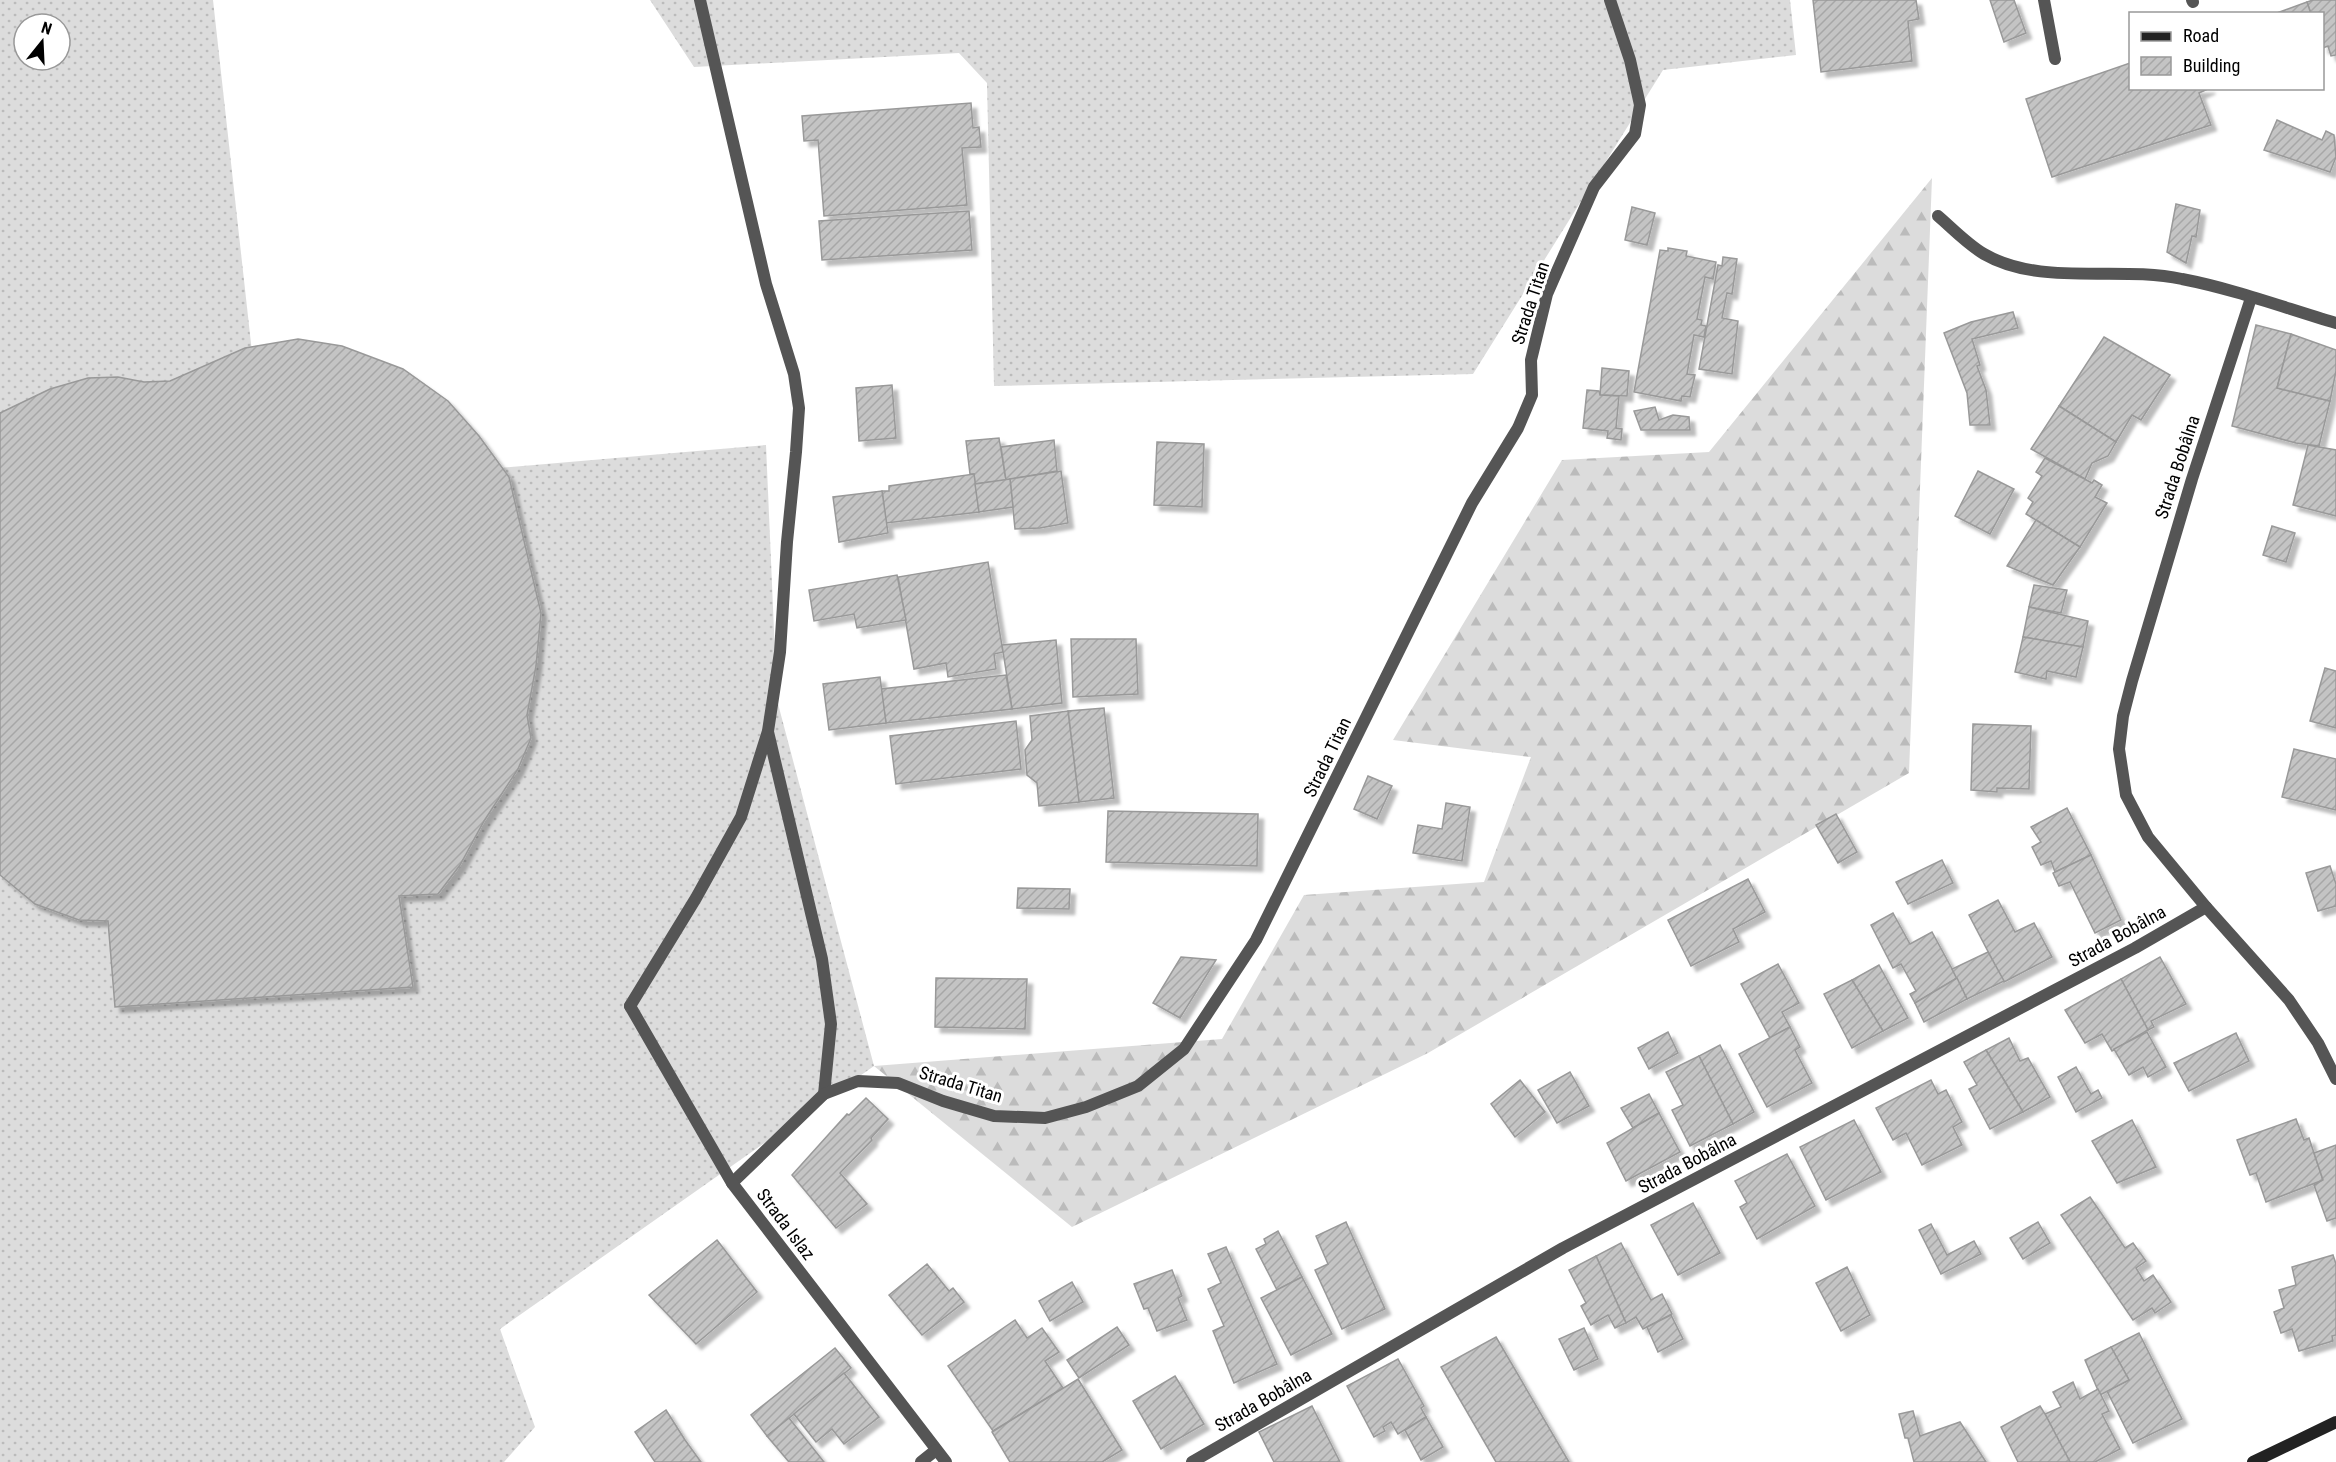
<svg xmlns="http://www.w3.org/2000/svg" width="2336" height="1462" font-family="'Roboto Condensed',sans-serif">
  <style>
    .grass { fill: url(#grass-dots); fill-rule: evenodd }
    .forest { fill: url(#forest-firs) }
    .building { fill: url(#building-hatch); stroke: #999; stroke-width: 1.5; filter: url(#shadow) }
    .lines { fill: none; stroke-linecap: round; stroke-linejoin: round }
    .lane { stroke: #555; stroke-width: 12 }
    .street { stroke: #555; stroke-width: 12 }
    .secondary { stroke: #222; stroke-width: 12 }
    .labels { text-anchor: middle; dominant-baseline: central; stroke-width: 6; stroke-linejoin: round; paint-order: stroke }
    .street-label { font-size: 18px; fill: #000; stroke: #fff }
  </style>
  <defs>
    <pattern id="grass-dots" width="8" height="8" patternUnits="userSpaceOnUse" patternTransform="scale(1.5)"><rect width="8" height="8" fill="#dcdcdc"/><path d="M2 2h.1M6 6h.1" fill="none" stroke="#bbb" stroke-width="1.8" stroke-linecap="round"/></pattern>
    <pattern id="forest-firs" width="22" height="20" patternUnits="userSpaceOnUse" patternTransform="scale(1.5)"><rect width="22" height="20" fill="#dcdcdc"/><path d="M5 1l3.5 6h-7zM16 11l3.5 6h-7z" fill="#bbb"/></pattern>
    <pattern id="building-hatch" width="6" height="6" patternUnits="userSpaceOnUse" patternTransform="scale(1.5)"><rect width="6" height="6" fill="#c4c4c4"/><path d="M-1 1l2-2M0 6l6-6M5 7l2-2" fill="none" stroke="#a7a7a7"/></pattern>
    <filter id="shadow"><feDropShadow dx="5.5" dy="5.5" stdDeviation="1.5" flood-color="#0004"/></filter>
  </defs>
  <rect width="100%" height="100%" fill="#fff"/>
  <g class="grass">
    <path d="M0 0H213L267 488 766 445 777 700 874 1066 500 1329 535 1427 504 1462H0ZM24 24H60V60H24Z"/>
    <polygon points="650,0 1790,0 1796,55 1663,70 1473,374 994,386 987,83 959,53 694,67"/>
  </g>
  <polygon class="forest" points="1932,178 1909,773 1428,1053 1072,1227 874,1066 1222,1039 1304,895 1484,882 1531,757 1393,740 1562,460 1709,452"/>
  <g class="building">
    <polygon points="1813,0 1916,0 1919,19 1908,21 1912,61 1821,72"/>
    <polygon points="1990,0 2014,0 2026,33 2004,42"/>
    <polygon points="2313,0 2336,0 2336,55 2331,56 2328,46 2323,48 2322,14 2311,14 2307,2"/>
    <polygon points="2307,2 2311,14 2274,14"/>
    <polygon points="2130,63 2130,88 2210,88 2199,93 2211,125 2052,177 2026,99"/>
    <polygon points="971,103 973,128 979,127 981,147 962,148 967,205 824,216 818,140 804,141 802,116"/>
    <polygon points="2277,120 2322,140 2326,131 2334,135 2336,157 2330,172 2264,150"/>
    <polygon points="2176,204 2200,210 2196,237 2192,236 2186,263 2167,252"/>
    <polygon points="1632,207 1655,213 1647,245 1625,240"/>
    <polygon points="969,211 972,250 822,260 819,221"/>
    <polygon points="1668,248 1687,251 1686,256 1716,262 1713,279 1705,277 1697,319 1702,320 1701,325 1706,326 1704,337 1694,335 1687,374 1695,375 1690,397 1682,396 1681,401 1634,392 1660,250 1668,251"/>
    <polygon points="1723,257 1737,259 1732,294 1727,293 1722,318 1738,321 1732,374 1699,369 1718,265 1722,266"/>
    <polygon points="2013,312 2018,328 1972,339 1980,365 1977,366 1986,390 1990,425 1970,425 1967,393 1944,333 1971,322"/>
    <polygon points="2256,325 2291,334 2277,388 2330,401 2319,446 2296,443 2232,426"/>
    <polygon points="2291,334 2336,350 2336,371 2330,401 2277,388"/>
    <polygon points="2104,337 2170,375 2141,420 2132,415 2116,442 2059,406"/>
    <polygon points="298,339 342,346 403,369 448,401 479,436 509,477 541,613 536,666 527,715 531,738 518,769 484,821 460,865 438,894 399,896 413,987 115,1007 108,921 79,920 35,904 0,875 0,413 50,389 88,378 118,377 144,382 170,381 245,348"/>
    <polygon points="1602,368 1629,371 1627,396 1600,395"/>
    <polygon points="892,385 896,438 859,441 856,388"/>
    <polygon points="1587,390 1599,391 1600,395 1619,396 1616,428 1622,429 1621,440 1607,438 1608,431 1583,428"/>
    <polygon points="2059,406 2116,442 2108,456 2092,463 2085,479 2031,449"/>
    <polygon points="1655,407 1659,420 1673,415 1689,417 1690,430 1641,430 1634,411"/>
    <polygon points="999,438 1006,480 975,484 974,474 970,474 966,441"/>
    <polygon points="1054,440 1057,471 1006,480 1001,447"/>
    <polygon points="1157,442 1204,444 1202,507 1154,505"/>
    <polygon points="2308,445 2336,450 2336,516 2293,505"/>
    <polygon points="2045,458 2092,483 2094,480 2102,485 2095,497 2107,503 2080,547 2026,514 2033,502 2028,498 2042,476 2036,472"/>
    <polygon points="1061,471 1068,523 1040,528 1015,529 1010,479"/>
    <polygon points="1978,471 2014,489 1990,534 1955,516"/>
    <polygon points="974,474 979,512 886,523 882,491 889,491 889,486"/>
    <polygon points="1010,479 1013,507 979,512 975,484"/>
    <polygon points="882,491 888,533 839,542 833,497"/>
    <polygon points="2036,520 2080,547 2053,585 2007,566"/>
    <polygon points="2272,526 2295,533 2286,562 2263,555"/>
    <polygon points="988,562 1003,652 994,654 996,669 948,677 946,663 914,669 898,577"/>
    <polygon points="897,575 906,620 857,628 854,614 814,621 809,590"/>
    <polygon points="2034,585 2067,590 2061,613 2029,607"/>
    <polygon points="2029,607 2088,621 2083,647 2023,637"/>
    <polygon points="2023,637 2083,647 2076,677 2047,671 2046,679 2015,672"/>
    <polygon points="1071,639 1136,639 1138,694 1073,697"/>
    <polygon points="1056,640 1062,703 1012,709 1002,645"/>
    <polygon points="2325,668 2336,671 2336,728 2310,721"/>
    <polygon points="1006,675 1012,709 886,723 881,689"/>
    <polygon points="880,677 886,723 829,730 823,684"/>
    <polygon points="1104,708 1114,798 1079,802 1068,711"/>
    <polygon points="1068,711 1079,802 1039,806 1037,783 1027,775 1025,750 1032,740 1030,716"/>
    <polygon points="1016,721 1021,769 896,784 890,736"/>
    <polygon points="1973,724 2031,726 2029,789 1997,788 1997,792 1971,790"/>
    <polygon points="2294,749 2336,759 2336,810 2282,797"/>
    <polygon points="1368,776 1392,786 1377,819 1354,809"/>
    <polygon points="1446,803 1470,807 1462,861 1413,853 1418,825 1442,829"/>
    <polygon points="2067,808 2091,855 2055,872 2051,861 2041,865 2032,847 2041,842 2031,827"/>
    <polygon points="1108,811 1258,814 1257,866 1106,862"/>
    <polygon points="1836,814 1857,852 1838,863 1816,825"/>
    <polygon points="2091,855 2121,920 2095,933 2070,882 2059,886 2053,873"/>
    <polygon points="1942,860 1953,883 1908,904 1896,882"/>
    <polygon points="2330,866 2336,884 2336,906 2318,911 2306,873"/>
    <polygon points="1748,879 1765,912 1733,929 1739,942 1691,966 1668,920"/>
    <polygon points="1018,888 1070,889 1069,909 1017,908"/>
    <polygon points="1998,900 2015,932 2034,923 2052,957 2004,982 1969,915"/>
    <polygon points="1893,913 1910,944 1932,932 1957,978 1915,1003 1910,994 1916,991 1901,964 1893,968 1871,925"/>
    <polygon points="1988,952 2004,981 1967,999 1952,969"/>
    <polygon points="1181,957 1216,960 1180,1018 1153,1003"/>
    <polygon points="2160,957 2186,1004 2151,1021 2154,1027 2148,1030 2121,979"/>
    <polygon points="1778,964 1799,1003 1782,1012 1790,1027 1770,1038 1741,984"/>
    <polygon points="1879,965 1908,1018 1883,1031 1852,980"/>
    <polygon points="936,978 1027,979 1025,1029 935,1027"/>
    <polygon points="1957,978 1967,999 1924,1022 1915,1003"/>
    <polygon points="2121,979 2148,1030 2112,1051 2102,1034 2085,1043 2065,1010"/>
    <polygon points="1852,980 1883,1031 1852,1048 1824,994"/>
    <polygon points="1790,1027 1800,1047 1795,1050 1812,1083 1767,1107 1739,1054"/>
    <polygon points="1668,1032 1678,1053 1649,1069 1638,1048"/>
    <polygon points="2147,1032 2166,1067 2148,1077 2143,1067 2129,1075 2114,1049"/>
    <polygon points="2236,1033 2249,1061 2189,1091 2174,1063"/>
    <polygon points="2009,1038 2020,1061 2028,1058 2050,1097 2023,1112 1986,1050"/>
    <polygon points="1720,1045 1754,1112 1733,1124 1699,1056"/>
    <polygon points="1986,1050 2023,1112 1990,1129 1969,1089 1977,1085 1964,1062"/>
    <polygon points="1699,1056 1733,1124 1690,1146 1672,1110 1683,1105 1666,1072"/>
    <polygon points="2076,1067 2091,1094 2098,1090 2102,1098 2076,1112 2058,1077"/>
    <polygon points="1570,1072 1589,1106 1557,1123 1538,1090"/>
    <polygon points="1520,1080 1545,1112 1515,1137 1491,1104"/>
    <polygon points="1931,1080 1938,1094 1946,1090 1962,1122 1953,1127 1962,1145 1922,1165 1906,1133 1893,1140 1876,1108"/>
    <polygon points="1649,1094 1659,1113 1633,1128 1621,1108"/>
    <polygon points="866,1098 888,1119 871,1138 872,1140 840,1173 867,1204 836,1228 792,1175 847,1114 849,1115"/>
    <polygon points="1659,1113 1680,1152 1626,1181 1607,1143"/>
    <polygon points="2296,1119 2304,1140 2309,1138 2323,1180 2266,1202 2256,1173 2250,1175 2237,1140"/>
    <polygon points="1854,1120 1881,1172 1826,1200 1800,1147"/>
    <polygon points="2132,1120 2156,1167 2117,1183 2092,1141"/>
    <polygon points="2336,1145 2336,1218 2327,1221 2314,1185 2323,1180 2314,1153"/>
    <polygon points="1787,1154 1815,1206 1757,1239 1740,1207 1747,1203 1735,1181"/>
    <polygon points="2090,1197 2125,1248 2133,1243 2146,1261 2136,1268 2144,1281 2153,1275 2171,1302 2155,1313 2152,1308 2133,1320 2061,1215"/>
    <polygon points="1693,1203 1720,1253 1678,1275 1651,1225"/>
    <polygon points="1346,1222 1385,1309 1342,1329 1315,1270 1328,1264 1316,1236"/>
    <polygon points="2038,1222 2050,1243 2023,1259 2010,1238"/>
    <polygon points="1931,1224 1947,1255 1974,1241 1981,1254 1941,1274 1919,1230"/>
    <polygon points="1278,1231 1302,1277 1277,1290 1256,1249 1266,1244 1264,1239"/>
    <polygon points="717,1240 757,1292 696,1344 649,1295"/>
    <polygon points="1621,1243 1651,1300 1662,1294 1672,1314 1643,1329 1636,1317 1626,1323 1596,1256"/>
    <polygon points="1226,1247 1277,1364 1234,1383 1213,1331 1224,1326 1208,1289 1221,1283 1208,1254"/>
    <polygon points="2333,1255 2336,1264 2336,1335 2332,1336 2333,1341 2299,1351 2292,1329 2281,1333 2274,1312 2284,1308 2279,1290 2296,1285 2292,1267"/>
    <polygon points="1596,1256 1626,1323 1615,1328 1608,1315 1591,1325 1581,1306 1586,1303 1569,1270"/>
    <polygon points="927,1264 949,1291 953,1288 964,1302 922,1335 889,1295"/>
    <polygon points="1847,1267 1870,1315 1841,1331 1816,1283"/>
    <polygon points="1172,1270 1182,1296 1178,1298 1187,1320 1157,1331 1148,1308 1144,1309 1134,1284"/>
    <polygon points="1302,1277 1332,1334 1291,1355 1261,1298"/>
    <polygon points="1072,1282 1083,1302 1050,1321 1039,1301"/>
    <polygon points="1671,1315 1683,1339 1658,1352 1647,1327"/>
    <polygon points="1015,1320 1027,1338 1042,1328 1059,1352 1045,1361 1063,1388 993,1431 948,1366"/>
    <polygon points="1117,1327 1129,1345 1079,1378 1067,1360"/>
    <polygon points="1584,1328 1598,1359 1574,1370 1559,1339"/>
    <polygon points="2139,1333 2182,1419 2133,1443 2107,1391 2129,1380 2111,1347"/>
    <polygon points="1496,1337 1569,1462 1496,1462 1441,1367"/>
    <polygon points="2111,1347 2129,1380 2100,1395 2085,1360"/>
    <polygon points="835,1348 851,1368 767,1436 751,1415"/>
    <polygon points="1398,1359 1424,1406 1421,1408 1426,1417 1398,1434 1391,1422 1383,1427 1385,1431 1374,1437 1347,1386"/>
    <polygon points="844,1373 879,1417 844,1444 832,1429 816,1442 794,1414"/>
    <polygon points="1175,1376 1204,1424 1161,1449 1133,1401"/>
    <polygon points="1078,1379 1122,1450 1102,1462 1010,1462 992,1432"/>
    <polygon points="2073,1382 2080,1399 2098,1389 2109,1411 2102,1414 2120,1449 2095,1462 2070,1462 2045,1414 2061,1407 2053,1392"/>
    <polygon points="1312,1406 1340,1462 1274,1462 1259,1432"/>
    <polygon points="2040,1406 2045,1414 2070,1462 2018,1462 2001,1427"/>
    <polygon points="666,1410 685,1440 701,1462 655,1462 635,1432"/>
    <polygon points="1913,1411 1920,1436 1960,1422 1986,1462 1914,1462 1908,1438 1905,1438 1899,1414"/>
    <polygon points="1426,1417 1443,1447 1421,1460 1405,1430"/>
    <polygon points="789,1418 824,1462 789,1462 767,1436"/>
  </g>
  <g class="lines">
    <g class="lane">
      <polyline points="2044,0 2055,59"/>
      <polyline points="2192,0 2193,2"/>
      <polyline points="768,732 822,959 831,1024 824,1094"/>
      <polyline points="630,1006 696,898 741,817 768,731 780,652 787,542 796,452 799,408 794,374 766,284 700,0"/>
      <polyline points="732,1183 824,1094 858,1081 898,1083 943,1101 994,1116 1045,1118 1086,1107 1138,1086 1184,1049 1256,940 1472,503 1518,428 1532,395 1531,360 1547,294 1594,187 1635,134 1640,105 1630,60 1610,0"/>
    </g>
    <g class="street">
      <path d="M1938 216C1952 228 1967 244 1984 254 2041 287 2119 265 2182 279 2234 289 2285 308 2336 323"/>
      <polyline points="2251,298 2192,479 2132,681 2123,716 2119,749 2126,795 2148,837 2206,907 2289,1000 2318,1043 2336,1079"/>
      <polyline points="630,1006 732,1183 946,1462"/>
      <polyline points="921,1462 936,1450"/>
      <polyline points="1192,1462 1563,1248 2135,948 2206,907"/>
    </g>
    <polyline class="secondary" points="2253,1462 2336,1422"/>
  </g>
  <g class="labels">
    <g class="street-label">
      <text transform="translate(1530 303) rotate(-72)">Strada Titan</text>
      <text transform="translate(2177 467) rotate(-72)">Strada Bobâlna</text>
      <text transform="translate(1327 757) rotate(-64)">Strada Titan</text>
      <text transform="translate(2117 936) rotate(-29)">Strada Bobâlna</text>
      <text transform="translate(961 1084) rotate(17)">Strada Titan</text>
      <text transform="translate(1687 1163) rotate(-28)">Strada Bobâlna</text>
      <text transform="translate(786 1224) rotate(53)">Strada Islaz</text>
      <text transform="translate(1263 1400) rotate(-30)">Strada Bobâlna</text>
    </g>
  </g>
  <rect x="2129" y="12" width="195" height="78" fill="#ffffff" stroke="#999999" stroke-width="1.5"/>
  <rect x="2141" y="32" width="30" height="9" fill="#222222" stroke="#999999" stroke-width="1.5"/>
  <text x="2183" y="42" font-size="18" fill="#000000">Road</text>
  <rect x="2141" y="57" width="30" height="18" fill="url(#building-hatch)" stroke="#999999" stroke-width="1.5"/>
  <text x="2183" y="72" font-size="18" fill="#000000">Building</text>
  <g transform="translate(42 42) rotate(18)"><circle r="28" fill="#ffffff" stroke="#999999" stroke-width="1.5"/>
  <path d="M0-4.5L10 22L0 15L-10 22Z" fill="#000000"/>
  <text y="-9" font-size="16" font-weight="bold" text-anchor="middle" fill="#000000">N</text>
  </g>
</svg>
